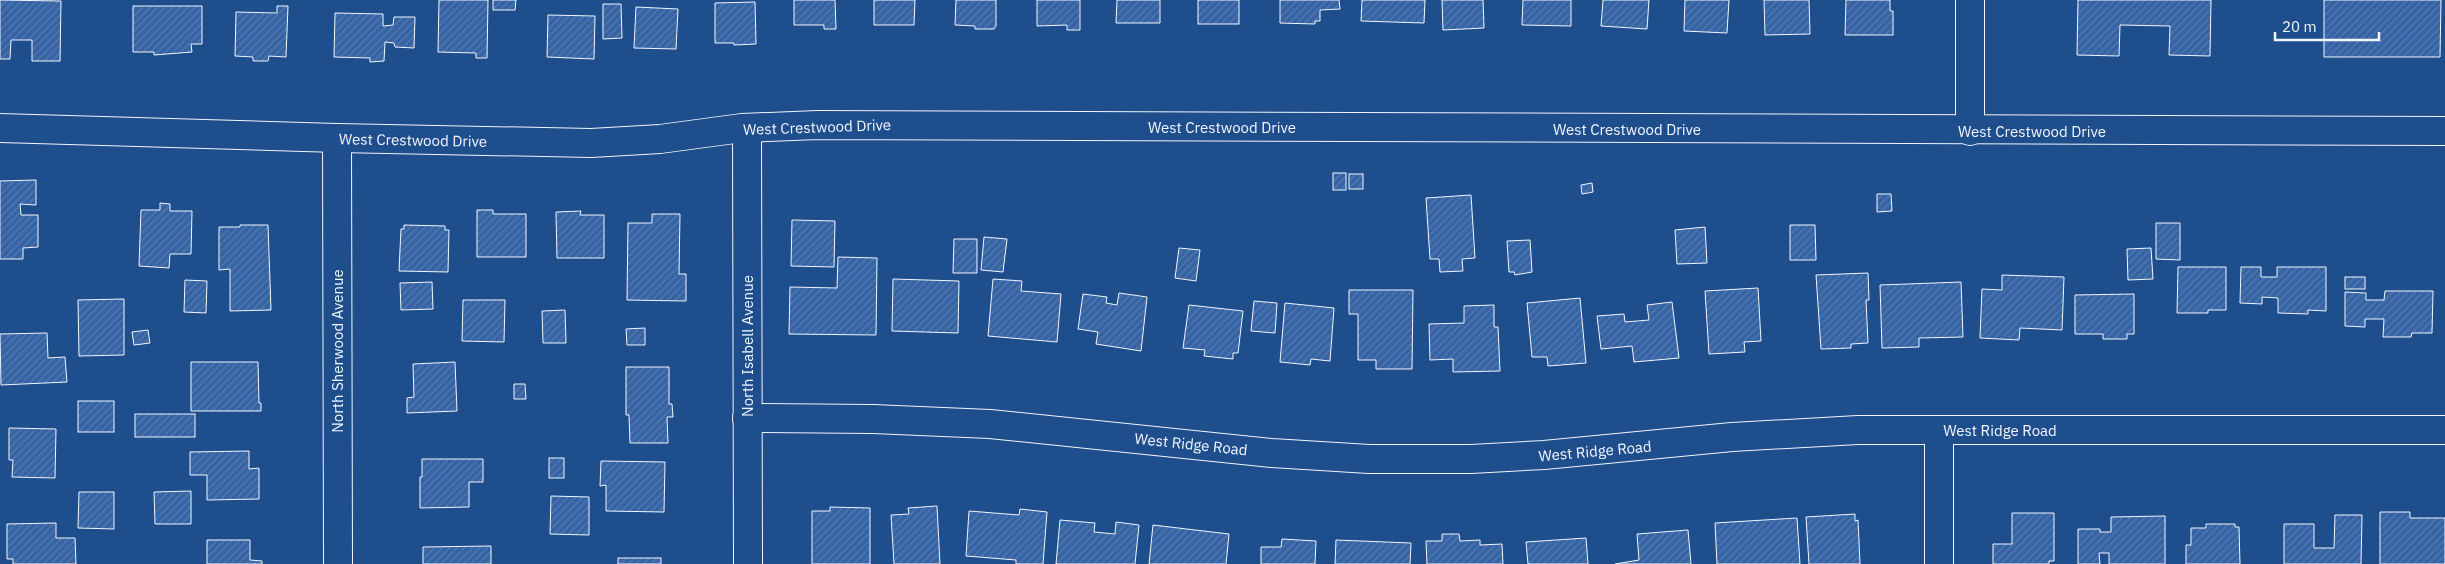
<svg xmlns="http://www.w3.org/2000/svg" width="2445" height="564" font-family="'IBM Plex Sans',sans-serif">
  <style>
    .building { fill: url(#building-hatch); stroke: #f2f6ff }
    .lines { fill: none; stroke-linecap: round; stroke-linejoin: round }
    .minor-casing { stroke: #f2f6ff; stroke-width: 30 }
    .minor { stroke: #1f4e8c; stroke-width: 28 }
    .labels { text-anchor: middle; dominant-baseline: central; stroke-width: 4; stroke-linejoin: round; paint-order: stroke }
    .street-label { font-size: 15px; fill: #f2f6ff; stroke: #1f4e8c }
  </style>
  <defs>
    <pattern id="building-hatch" width="6" height="6" patternUnits="userSpaceOnUse" patternTransform="scale(1.25)"><rect width="6" height="6" fill="#3563a3"/><path d="M-1 1l2-2M0 6l6-6M5 7l2-2" fill="none" stroke="#537ab1"/></pattern>
  </defs>
  <rect width="100%" height="100%" fill="#1f4e8c"/>
  <g class="building">
    <polygon points="0,0 61,1 60,61 32,61 32,40 11,40 10,59 0,59"/>
    <polygon points="439,0 488,0 487,58 476,58 476,53 438,52"/>
    <polygon points="493,0 516,0 515,10 493,10"/>
    <polygon points="794,0 835,0 836,29 824,29 824,25 794,25"/>
    <polygon points="874,0 915,0 914,25 874,25"/>
    <polygon points="956,0 996,0 996,26 994,29 975,29 975,26 955,25"/>
    <polygon points="1037,0 1080,0 1080,30 1067,30 1067,25 1037,26"/>
    <polygon points="1117,0 1160,0 1160,23 1116,23"/>
    <rect x="1198" y="0" width="41" height="24"/>
    <polygon points="1280,0 1339,0 1340,9 1320,10 1320,21 1315,21 1315,24 1280,23"/>
    <polygon points="1362,0 1425,0 1424,23 1361,21"/>
    <polygon points="1442,0 1483,0 1484,28 1443,30"/>
    <polygon points="1523,0 1571,0 1571,26 1522,25"/>
    <polygon points="1603,0 1649,0 1647,29 1601,26"/>
    <polygon points="1685,0 1729,0 1727,33 1684,31"/>
    <polygon points="1764,0 1809,0 1810,34 1765,35"/>
    <polygon points="1846,0 1890,0 1890,11 1893,11 1893,35 1845,35"/>
    <polygon points="2078,0 2211,0 2210,56 2169,55 2170,26 2120,25 2119,56 2077,55"/>
    <polygon points="2324,0 2441,0 2440,57 2324,57"/>
    <polygon points="755,2 756,44 734,45 734,43 715,43 715,3"/>
    <polygon points="603,4 621,4 622,38 603,39"/>
    <polygon points="133,6 202,6 202,44 191,44 192,52 154,55 154,52 133,52"/>
    <polygon points="277,6 288,6 286,57 269,56 268,61 253,61 253,57 235,56 236,12 277,13"/>
    <polygon points="636,7 678,9 676,49 634,48"/>
    <polygon points="335,13 383,14 383,26 393,25 394,17 415,17 414,48 395,47 394,43 385,42 384,61 370,62 370,58 334,57"/>
    <polygon points="548,15 595,16 594,59 547,57"/>
    <rect x="1333" y="173" width="13" height="17"/>
    <rect x="1349" y="174" width="14" height="15"/>
    <polygon points="36,180 36,205 20,204 21,215 38,215 38,247 23,248 23,259 0,259 0,181"/>
    <polygon points="1592,183 1593,192 1582,194 1581,185"/>
    <polygon points="1877,194 1891,194 1892,211 1877,212"/>
    <polygon points="1471,195 1475,258 1462,259 1463,271 1440,272 1439,259 1430,259 1426,198"/>
    <polygon points="160,203 170,204 170,211 192,211 191,254 170,254 169,268 139,266 141,210 160,210"/>
    <polygon points="477,210 493,210 493,214 526,214 526,257 477,257"/>
    <polygon points="581,211 580,215 604,215 604,258 557,258 556,212"/>
    <polygon points="652,214 680,214 679,274 686,274 686,301 627,300 628,223 652,223"/>
    <polygon points="792,220 835,221 834,267 791,266"/>
    <polygon points="2156,223 2180,223 2180,260 2156,259"/>
    <polygon points="240,225 268,225 271,310 230,311 230,269 219,270 219,227 240,227"/>
    <polygon points="404,225 445,226 445,230 449,230 448,272 399,271 401,229 404,229"/>
    <polygon points="1790,225 1815,225 1816,260 1790,260"/>
    <polygon points="1705,227 1707,263 1677,264 1675,230"/>
    <polygon points="984,237 1007,239 1003,272 981,270"/>
    <polygon points="954,239 977,239 977,273 953,273"/>
    <polygon points="1530,240 1532,272 1515,275 1514,272 1509,272 1507,241"/>
    <polygon points="1179,248 1200,250 1196,281 1175,278"/>
    <polygon points="2151,248 2153,279 2128,280 2127,249"/>
    <polygon points="838,257 877,258 876,335 789,334 790,287 837,288"/>
    <polygon points="2178,267 2226,267 2226,310 2208,310 2208,313 2177,313"/>
    <polygon points="2241,267 2261,267 2261,277 2277,277 2277,267 2326,267 2326,311 2308,310 2308,314 2278,313 2278,298 2262,297 2262,304 2240,303"/>
    <polygon points="1868,273 1869,300 1866,300 1868,343 1851,344 1851,348 1821,349 1816,275"/>
    <polygon points="2002,275 2064,277 2062,330 2020,328 2019,340 1980,338 1982,289 2002,290"/>
    <rect x="2345" y="277" width="20" height="12"/>
    <polygon points="893,279 959,281 958,333 892,331"/>
    <polygon points="993,279 1022,281 1021,291 1061,294 1057,342 988,336"/>
    <polygon points="185,280 207,281 206,313 184,312"/>
    <polygon points="432,282 433,309 401,310 400,283"/>
    <polygon points="1961,282 1963,337 1919,338 1919,347 1882,348 1880,285"/>
    <polygon points="1758,288 1761,341 1744,342 1745,352 1709,354 1705,291"/>
    <polygon points="1349,290 1413,290 1412,369 1376,369 1376,360 1358,360 1358,314 1349,314"/>
    <polygon points="2385,291 2433,291 2432,333 2412,333 2411,337 2383,337 2384,319 2365,319 2365,327 2345,326 2345,292 2366,293 2366,300 2384,300"/>
    <polygon points="1119,293 1147,297 1141,351 1096,344 1098,332 1078,329 1083,294 1107,297 1106,303 1117,305"/>
    <polygon points="2134,294 2134,334 2127,334 2127,339 2103,339 2103,334 2075,334 2075,295"/>
    <polygon points="1580,298 1586,363 1548,366 1547,357 1532,357 1527,303"/>
    <polygon points="124,299 124,355 79,356 78,300"/>
    <polygon points="463,300 505,300 504,342 462,341"/>
    <polygon points="1254,301 1277,303 1275,333 1251,331"/>
    <polygon points="1672,302 1679,358 1634,362 1632,346 1601,349 1597,316 1624,314 1625,322 1649,320 1647,305"/>
    <polygon points="1285,303 1334,308 1330,361 1311,359 1310,365 1280,362"/>
    <polygon points="1189,305 1243,311 1238,353 1233,353 1233,359 1204,356 1205,350 1183,348"/>
    <polygon points="1494,305 1494,327 1498,327 1500,371 1453,372 1453,359 1430,360 1429,324 1464,323 1464,306"/>
    <polygon points="565,310 566,343 543,343 542,311"/>
    <polygon points="645,328 645,345 627,345 626,329"/>
    <polygon points="148,330 150,343 134,345 132,332"/>
    <polygon points="47,333 48,358 65,357 67,382 1,385 0,334"/>
    <polygon points="191,362 258,362 259,403 261,403 261,411 191,411"/>
    <polygon points="455,362 457,411 407,413 407,398 414,397 413,364"/>
    <polygon points="626,367 669,367 669,404 672,404 673,417 667,417 668,443 630,443 629,415 626,415"/>
    <polygon points="514,384 525,384 526,399 514,399"/>
    <rect x="78" y="401" width="36" height="31"/>
    <rect x="135" y="414" width="60" height="23"/>
    <polygon points="9,428 56,429 55,478 12,477 13,460 9,460"/>
    <polygon points="249,451 249,469 259,468 259,499 207,500 207,475 190,475 190,452"/>
    <rect x="549" y="458" width="15" height="20"/>
    <polygon points="422,459 483,459 483,482 469,482 469,507 420,508 420,477 422,477"/>
    <polygon points="601,461 665,462 664,512 606,511 606,485 600,486"/>
    <polygon points="191,491 191,524 155,524 154,492"/>
    <polygon points="79,492 114,492 114,529 78,528"/>
    <polygon points="551,496 589,497 589,535 550,534"/>
    <polygon points="937,506 940,564 894,564 891,515 909,514 908,508"/>
    <polygon points="830,507 870,508 870,564 812,564 812,511 830,511"/>
    <polygon points="1020,509 1047,512 1043,564 1016,564 1016,560 966,556 969,511 1019,515"/>
    <polygon points="2380,512 2410,512 2410,518 2445,518 2445,564 2380,564"/>
    <polygon points="2012,513 2054,513 2054,561 2049,561 2049,564 1993,564 1993,544 2012,544"/>
    <polygon points="1855,514 1855,521 1858,520 1860,564 1809,564 1806,517"/>
    <polygon points="2335,515 2362,515 2361,564 2284,564 2284,524 2314,524 2314,548 2334,548"/>
    <polygon points="2165,516 2165,564 2109,564 2109,553 2099,553 2100,564 2078,564 2078,529 2100,529 2100,532 2111,532 2111,517"/>
    <polygon points="1797,518 1800,564 1717,564 1715,523"/>
    <polygon points="1060,520 1095,523 1094,532 1115,534 1116,522 1139,525 1135,564 1056,564"/>
    <polygon points="56,523 56,538 75,538 76,564 13,564 13,559 7,559 7,524"/>
    <polygon points="2206,524 2235,524 2235,527 2239,527 2240,564 2186,564 2186,545 2191,545 2191,528 2206,528"/>
    <polygon points="1153,525 1229,534 1226,564 1149,564"/>
    <polygon points="1688,530 1691,564 1615,564 1639,560 1637,534"/>
    <polygon points="1442,534 1459,534 1460,541 1480,540 1480,545 1502,544 1503,564 1427,564 1426,541 1442,541"/>
    <polygon points="1586,538 1588,564 1528,564 1526,542"/>
    <polygon points="1282,539 1316,541 1315,564 1261,564 1261,547 1281,547"/>
    <polygon points="207,540 250,540 250,560 262,561 262,564 207,564"/>
    <polygon points="1336,540 1411,543 1410,564 1335,564"/>
    <polygon points="491,546 491,564 423,564 423,547"/>
    <rect x="618" y="558" width="43" height="6"/>
  </g>
  <g class="lines">
    <defs>
      <g id="minor">
        <polyline points="0,128 337,138 591,143 660,139 742,128 818,125 2445,131"/>
        <polyline points="747,128 748,564"/>
        <polyline points="1970,131 1970,0"/>
        <polyline points="337,138 338,564"/>
        <polyline points="747,418 873,419 990,424 1272,453 1369,459 1471,459 1544,455 1732,437 1858,430 2445,430"/>
        <polyline points="1939,430 1939,564"/>
      </g>
    </defs>
    <use href="#minor" class="minor-casing"/>
    <use href="#minor" class="minor"/>
  </g>
  <g class="labels">
    <g class="street-label">
      <text transform="translate(817 127) rotate(-2)">West Crestwood Drive</text>
      <text x="1222" y="127">West Crestwood Drive</text>
      <text x="1627" y="129">West Crestwood Drive</text>
      <text x="2032" y="131">West Crestwood Drive</text>
      <text transform="translate(413 140) rotate(1)">West Crestwood Drive</text>
      <text transform="translate(747 346) rotate(-90)">North Isabell Avenue</text>
      <text transform="translate(337 351) rotate(-90)">North Sherwood Avenue</text>
      <text x="2000" y="430">West Ridge Road</text>
      <text transform="translate(1191 444) rotate(6)">West Ridge Road</text>
      <text transform="translate(1595 451) rotate(-5)">West Ridge Road</text>
    </g>
  </g>
  <path d="M2275 32v8h104v-8" fill="none" stroke="#f2f6ff" stroke-width="2.5"/>
  <text x="2282" y="32" font-size="15" fill="#f2f6ff" stroke="#1f4e8c" stroke-width="4" paint-order="stroke">20 m</text>
</svg>
